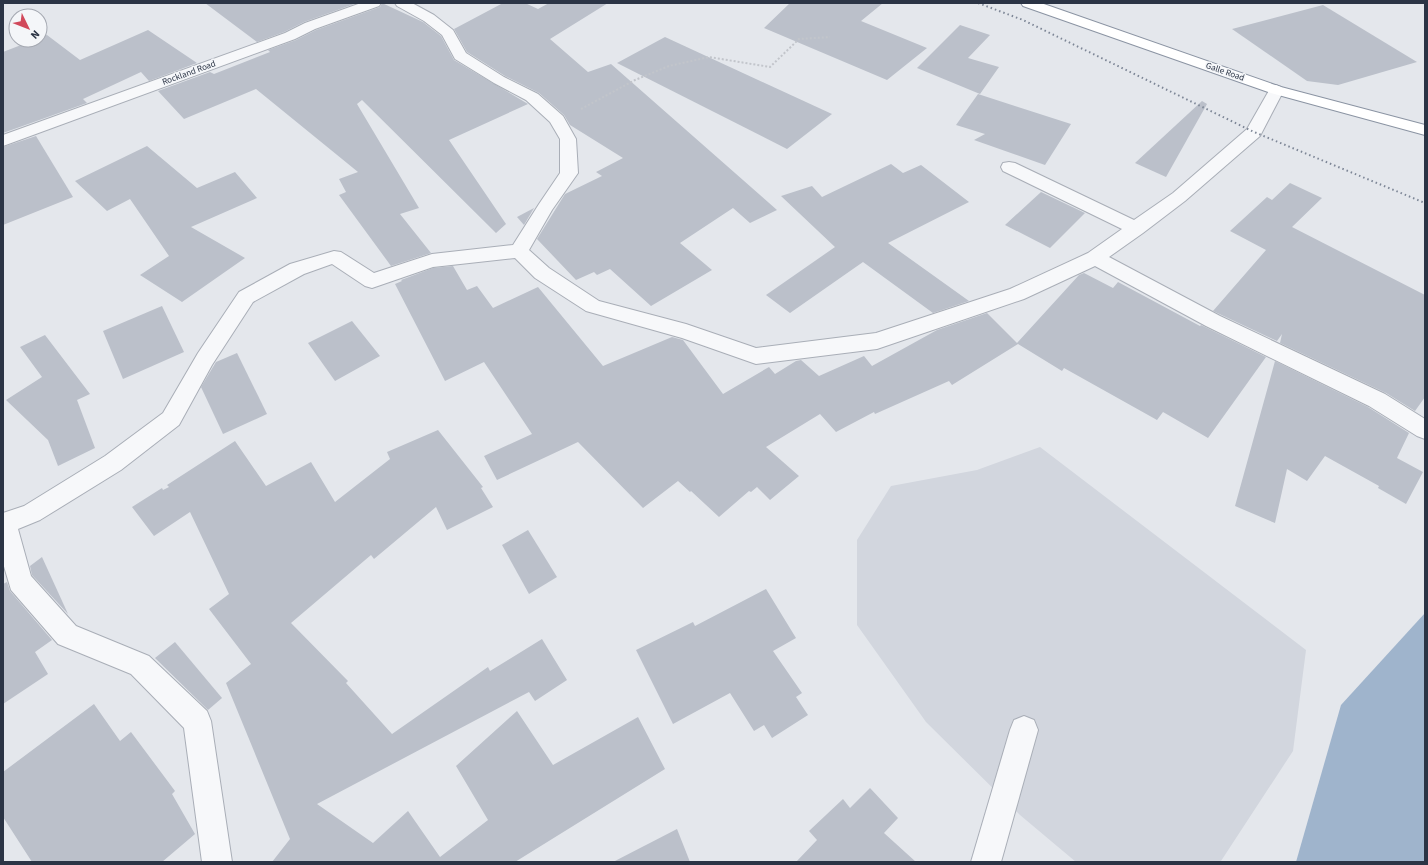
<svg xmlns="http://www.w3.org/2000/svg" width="1428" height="865" font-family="'Source Sans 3',sans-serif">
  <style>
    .built { fill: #d2d6de }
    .water { fill: #9fb4cc }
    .building { fill: #bbc0ca }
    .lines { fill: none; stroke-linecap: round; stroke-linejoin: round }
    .minor-casing { stroke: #a9aeb7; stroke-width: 2 }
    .highway-casing { stroke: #8b94a3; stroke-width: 2 }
    .path { stroke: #c2c5cb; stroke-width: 2; stroke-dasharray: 2 2; stroke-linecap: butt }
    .minor { fill: #f7f8fa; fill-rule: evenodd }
    .highway { fill: #fff; fill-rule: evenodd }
    .rail { stroke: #7d8696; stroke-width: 2; stroke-dasharray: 1.5 3; stroke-linecap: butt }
    .labels { text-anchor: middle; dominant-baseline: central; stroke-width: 3; stroke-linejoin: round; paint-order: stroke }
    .far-street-label { font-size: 9px; fill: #2b3445; stroke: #f4f6f9 }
  </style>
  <rect width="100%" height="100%" fill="#e4e7ec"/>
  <polygon class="built" points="1040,447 1306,650 1293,751 1221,861 1217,862 1076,862 1020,815 926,722 857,625 857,540 891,486 977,470"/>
  <polygon class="water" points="1425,613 1425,862 1296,862 1341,705"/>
  <g class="building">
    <polygon points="205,3 357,3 304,22 284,32 257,42"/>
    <polygon points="382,3 423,22 441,36 454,60 528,104 449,140 506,224 496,233 362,100 357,104 419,208 400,214 431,253 391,266 339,195 346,192 339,179 358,172 256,89 184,119 158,91 210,72 214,74 270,52 268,50 296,40 316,30 380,7"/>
    <polygon points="503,3 525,3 538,9 549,3 608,3 550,39 588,72 611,64 777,210 750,223 733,208 680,243 712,270 651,306 610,269 597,275 594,272 576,280 537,239 565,194 602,176 596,172 623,158 570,125 564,115 539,93 505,76 467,52 454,29"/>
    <polygon points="790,3 883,3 861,21 927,48 887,80 764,28"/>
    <polygon points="1323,5 1417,62 1338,85 1307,81 1232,29"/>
    <polygon points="960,25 990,35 968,58 999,67 980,94 917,68"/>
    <polygon points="148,30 197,63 149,81 141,72 83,99 87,103 3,133 3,52 34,40 40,40 40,37 47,35 80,60"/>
    <polygon points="665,37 832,114 787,149 617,63"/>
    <polygon points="978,94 1018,107 1071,124 1045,165 974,140 985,134 956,125"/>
    <polygon points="1202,101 1207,104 1166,177 1135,163"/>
    <polygon points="36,136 73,197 3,225 3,147"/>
    <polygon points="147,146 197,188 235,172 257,198 191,227 245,258 182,302 140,275 169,256 130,199 107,211 75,181"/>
    <polygon points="891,164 903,173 921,165 969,202 888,243 969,301 933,313 863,262 790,313 766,295 835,247 781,196 812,186 822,197"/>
    <polygon points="1290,183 1322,198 1292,227 1425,295 1425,397 1415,411 1386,393 1280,343 1282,334 1277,341 1213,311 1266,250 1230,231 1267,197 1272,200"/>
    <polygon points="1041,192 1085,213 1050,248 1005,225"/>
    <polygon points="534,208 524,225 517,217"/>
    <polygon points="453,266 467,290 477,286 493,308 538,287 603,366 672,337 683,340 723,394 769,367 775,374 796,361 801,360 819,376 864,356 872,366 937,330 987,313 1017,343 1079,275 1084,273 1113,288 1118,282 1200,326 1201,325 1266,357 1208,438 1163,412 1157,420 1064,368 1062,371 1018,344 952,385 949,381 875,414 874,412 836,432 820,414 766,447 799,476 770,500 757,487 751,492 749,491 719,517 691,491 690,492 678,481 643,508 578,442 497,480 484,456 532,434 484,362 445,381 395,284 402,281 401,280 433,268"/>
    <polygon points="162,306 184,352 123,379 103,331"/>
    <polygon points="352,321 380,356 335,381 308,343"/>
    <polygon points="45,335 90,394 77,400 95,448 58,466 48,440 6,400 42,377 20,347"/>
    <polygon points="237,353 267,414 223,434 201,387 216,362"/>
    <polygon points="1275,361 1368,407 1409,433 1397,458 1423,472 1406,504 1378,488 1379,486 1325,456 1307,481 1287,469 1275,523 1235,506"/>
    <polygon points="438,430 483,487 481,488 493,507 447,530 436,507 374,559 371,555 291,623 348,681 346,683 392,734 488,667 490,671 542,639 567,680 535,701 529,692 317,804 373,843 408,811 440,857 488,820 456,766 517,711 553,765 638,717 665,769 515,862 272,862 290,839 226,683 251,664 209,609 229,594 190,512 154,536 132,507 162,488 163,490 169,487 167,485 235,441 266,486 311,462 335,502 390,459 387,452"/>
    <polygon points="528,530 557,577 529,594 502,545"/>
    <polygon points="42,557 68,614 32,575 30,566"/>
    <polygon points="7,582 10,591 52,640 35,652 48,674 3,704 3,584"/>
    <polygon points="766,589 796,638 773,651 802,693 796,697 808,715 772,738 764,725 754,731 730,693 673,724 636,650 693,622 695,626"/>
    <polygon points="175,642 222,698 208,710 155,658"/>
    <polygon points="94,704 120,741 131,732 175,791 172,794 195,834 162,862 32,862 3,817 3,772"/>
    <polygon points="870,788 898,818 884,833 916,862 796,862 817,840 809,831 843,799 850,808"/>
    <polygon points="677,829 690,862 613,862"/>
  </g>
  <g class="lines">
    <defs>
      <g id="minor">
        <polygon points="361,3 381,3 379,6 315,29 295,39 3,146 3,135 285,33 305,23"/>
        <polygon points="395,3 412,3 434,15 453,30 466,53 504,77 538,94 563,116 576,139 578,173 552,210 529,250 549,268 599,301 686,324 756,348 876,333 1010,289 1088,253 1122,229 1003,171 1001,167 1003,163 1009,162 1015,163 1134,220 1173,193 1247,129 1271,87 1276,85 1281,87 1284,90 1260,136 1185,201 1143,233 1109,257 1220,316 1385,394 1425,419 1425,439 1417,436 1369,406 1206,326 1095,266 1024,299 877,349 756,364 682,338 586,311 535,278 515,258 433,267 372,288 365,286 332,264 304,274 253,302 212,365 179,425 121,470 40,520 18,529 31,576 76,626 149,656 207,711 211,721 232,862 202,862 184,728 131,674 58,644 11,590 3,563 3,513 24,506 105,456 163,413 198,353 239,292 290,264 334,251 341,252 374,273 432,254 513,245 539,204 560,173 560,139 550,122 526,100 494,83 455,59 442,35 424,21 397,6"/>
        <polygon points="1024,716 1034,720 1038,730 1001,862 971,862 1010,730 1014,720"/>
      </g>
      <polygon id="highway" points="1021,3 1041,3 1281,87 1425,125 1425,135 1271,93 1023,6"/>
    </defs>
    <use href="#minor" class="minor-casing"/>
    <use href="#highway" class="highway-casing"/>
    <polyline class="path" points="581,109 635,80 669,66 709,57 770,67 799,39 830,37"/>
    <use href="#minor" class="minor"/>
    <use href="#highway" class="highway"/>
    <polyline class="rail" points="978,3 1023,20 1254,132 1425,203"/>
  </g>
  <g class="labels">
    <g class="far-street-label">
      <text transform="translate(1225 72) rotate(19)">Galle Road</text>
      <text transform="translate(189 73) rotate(-20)">Rockland Road</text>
    </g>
  </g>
  <rect width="1428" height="865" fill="none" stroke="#2b3445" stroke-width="8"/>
  <g transform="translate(28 28) rotate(133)"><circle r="19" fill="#f4f6f9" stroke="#a4a8b1"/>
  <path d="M0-3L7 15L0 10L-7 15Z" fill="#d1495b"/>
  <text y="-6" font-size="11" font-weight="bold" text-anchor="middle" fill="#2b3445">N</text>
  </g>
</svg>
